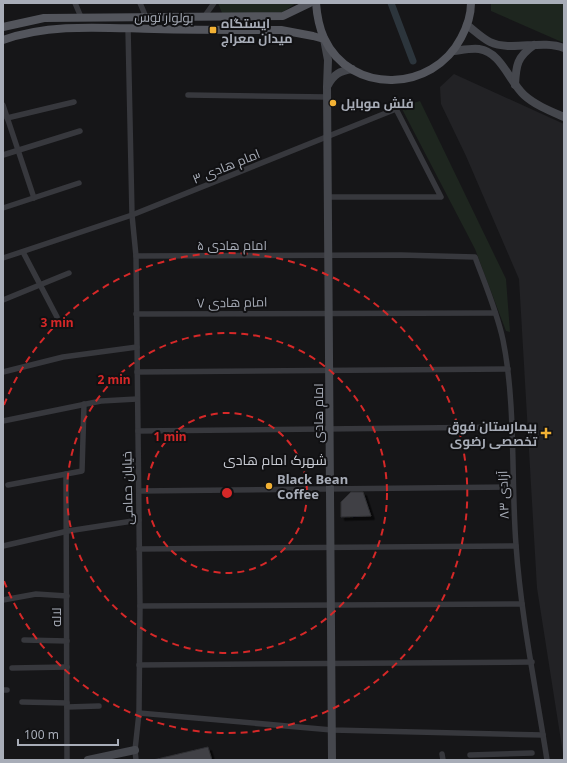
<svg xmlns="http://www.w3.org/2000/svg" width="567" height="763" font-family="'Noto Sans',Cairo,sans-serif">
  <style>
    .built { fill: #222225 }
    .green { fill: #1e261f }
    .lines { fill: none; stroke-linecap: round; stroke-linejoin: round }
    .canal { stroke: #2c353c; stroke-width: 7 }
    .building { fill: #404145; stroke: #303034; filter: url(#shadow) }
    .street { stroke: #37383d; stroke-width: 5.5 }
    .secondary { stroke: #45474d; stroke-width: 8 }
    .primary { stroke: #53555c; stroke-width: 8 }
    .ring { fill: none; stroke: #d62828; stroke-width: 2; stroke-dasharray: 7 5 }
    .poi-dot { fill: #f2b134; stroke: #111113; stroke-width: 1.5 }
    .labels { text-anchor: middle; dominant-baseline: central; stroke-width: 4; stroke-linejoin: round; paint-order: stroke }
    .street-label { font-size: 13px; fill: #a8adb8; stroke: #111113 }
    .poi-label { font-size: 13px; font-weight: bold; fill: #a8adb8; stroke: #111113; text-anchor: start }
    .neighbourhood-label { font-size: 14px; fill: #c9ccd4; stroke: #111113 }
    .centre { fill: #d62828; stroke: #111113; stroke-width: 2 }
    .ring-label { font-size: 12px; text-anchor: middle; font-weight: bold; fill: #d62828; stroke: #111113; stroke-width: 4; stroke-linejoin: round; paint-order: stroke }
  </style>
  <defs>
    <filter id="shadow"><feDropShadow dx="3.5" dy="3.5" stdDeviation="0" flood-color="#0009"/></filter>
  </defs>
  <rect width="100%" height="100%" fill="#161618"/>
  <polygon class="built" points="454,74 564,124 564,760 537,588 519,279 466,156 441,104 440,87"/>
  <g class="green">
    <polygon points="218,3 296,3 283,12 222,13"/>
    <polygon points="491,3 564,3 564,43 491,11"/>
    <polygon points="420,101 506,279 510,332 506,331 475,249 401,107"/>
  </g>
  <g class="lines">
    <polyline class="canal" points="391,3 413,61"/>
  </g>
  <g class="building">
    <polygon points="351,492 363,492 371,516 341,517 341,502"/>
    <polygon points="208,747 212,760 153,760"/>
  </g>
  <g class="lines">
    <g class="street">
      <polyline points="75,3 81,17"/>
      <polyline points="140,3 146,17"/>
      <polyline points="204,17 214,3"/>
      <polyline points="128,28 132,215 136,256 140,606 139,713 135,750 136,760"/>
      <polyline points="188,95 327,97"/>
      <polyline points="3,105 34,198"/>
      <polyline points="7,118 74,102"/>
      <polyline points="3,155 80,131"/>
      <polyline points="3,208 79,183"/>
      <polyline points="23,252 57,317"/>
      <path d="M136 256 401 255 475 257C485 284 497 312 503 340 516 404 511 479 516 545 521 617 536 689 547 760"/>
      <polyline points="3,258 132,215 396,109 441,197 328,197"/>
      <polyline points="3,300 69,273"/>
      <polyline points="136,314 495,313"/>
      <polyline points="3,372 63,357 137,347"/>
      <polyline points="137,372 508,369"/>
      <polyline points="3,421 101,401 137,399"/>
      <polyline points="138,431 511,427"/>
      <polyline points="66,474 67,760"/>
      <polyline points="8,485 82,471 84,404"/>
      <polyline points="139,491 513,487"/>
      <polyline points="3,546 68,531 139,520"/>
      <polyline points="139,549 516,546"/>
      <polyline points="3,600 36,594 67,596"/>
      <polyline points="140,606 522,604"/>
      <polyline points="24,640 67,641"/>
      <polyline points="139,665 532,662"/>
      <polyline points="12,668 67,667"/>
      <polyline points="3,690 7,690"/>
      <polyline points="22,702 67,703"/>
      <polyline points="67,707 99,706"/>
      <polyline points="139,713 332,730 543,735"/>
      <polyline points="442,754 443,760"/>
      <polyline points="470,755 532,753"/>
    </g>
    <g class="secondary">
      <path d="M467 25C475 31 482 38 490 42 511 52 542 39 564 48"/>
      <polyline points="324,39 328,60 327,87 332,760"/>
      <path d="M454 51C462 50 472 48 479 49 501 52 509 81 524 95 535 105 550 111 564 117"/>
      <path d="M328 85C334 74 340 71 352 69"/>
      <path d="M515 85C516 65 517 57 534 45"/>
      <polyline points="88,760 135,750"/>
    </g>
    <g class="primary">
      <path d="M316 3C317 16 319 27 324 38 351 96 433 92 461 38 467 27 471 15 471 3"/>
      <polyline points="3,27 44,18 283,16 310,3"/>
      <path d="M3 40C50 23 104 28 154 29 196 30 239 30 281 30L313 36 324 39"/>
    </g>
  </g>
  <g class="ring">
    <circle cx="227" cy="493" r="80"/>
    <circle cx="227" cy="493" r="160"/>
    <path d="M4 405A240 240 0 1 1 4 581"/>
  </g>
  <g class="poi-dot">
    <rect x="209" y="26" width="8" height="8" rx="2"/>
    <circle cx="333" cy="103" r="4"/>
    <path d="M544 427h4v4h4v4h-4v4h-4v-4h-4v-4h4z"/>
    <circle cx="269" cy="486" r="4"/>
  </g>
  <g class="labels">
    <g class="street-label">
      <text transform="translate(164 17) rotate(1)">بولوار توس</text>
      <text transform="translate(226 166) rotate(-22)">امام هادی ۳</text>
      <text x="232" y="245">امام هادی ۵</text>
      <text transform="translate(232 302) rotate(-1)">امام هادی ۷</text>
      <text transform="translate(318 413) rotate(-90)">امام هادی</text>
      <text transform="translate(127 488) rotate(-91)">خیابان حمامی</text>
      <text transform="translate(503 495) rotate(-92)">آزادی ۸۳</text>
      <text transform="translate(56 617) rotate(-90)">لاله</text>
    </g>
    <g class="poi-label">
      <text x="221" y="23">ایستگاه<tspan x="221" dy="15">میدان معراج</tspan></text>
      <text x="341" y="103">فلش موبایل</text>
      <text x="537" y="426" text-anchor="end">بیمارستان فوق<tspan x="537" dy="15">تخصصی رضوی</tspan></text>
      <text x="277" y="479">Black Bean<tspan x="277" dy="15">Coffee</tspan></text>
    </g>
    <g class="neighbourhood-label">
      <text x="275" y="459">شهرک امام هادی</text>
    </g>
  </g>
  <circle cx="227" cy="493" r="6" class="centre"/>
  <g class="ring-label">
    <text x="57" y="327">3 min</text>
    <text x="114" y="384">2 min</text>
    <text x="170" y="441">1 min</text>
  </g>
  <rect width="567" height="763" fill="none" stroke="#a8adb8" stroke-width="8"/>
  <path d="M18 739v6h100v-6" fill="none" stroke="#a8adb8" stroke-width="2"/>
  <text x="24" y="739" font-size="12" fill="#a8adb8" stroke="#111113" stroke-width="3" paint-order="stroke">100 m</text>
</svg>
